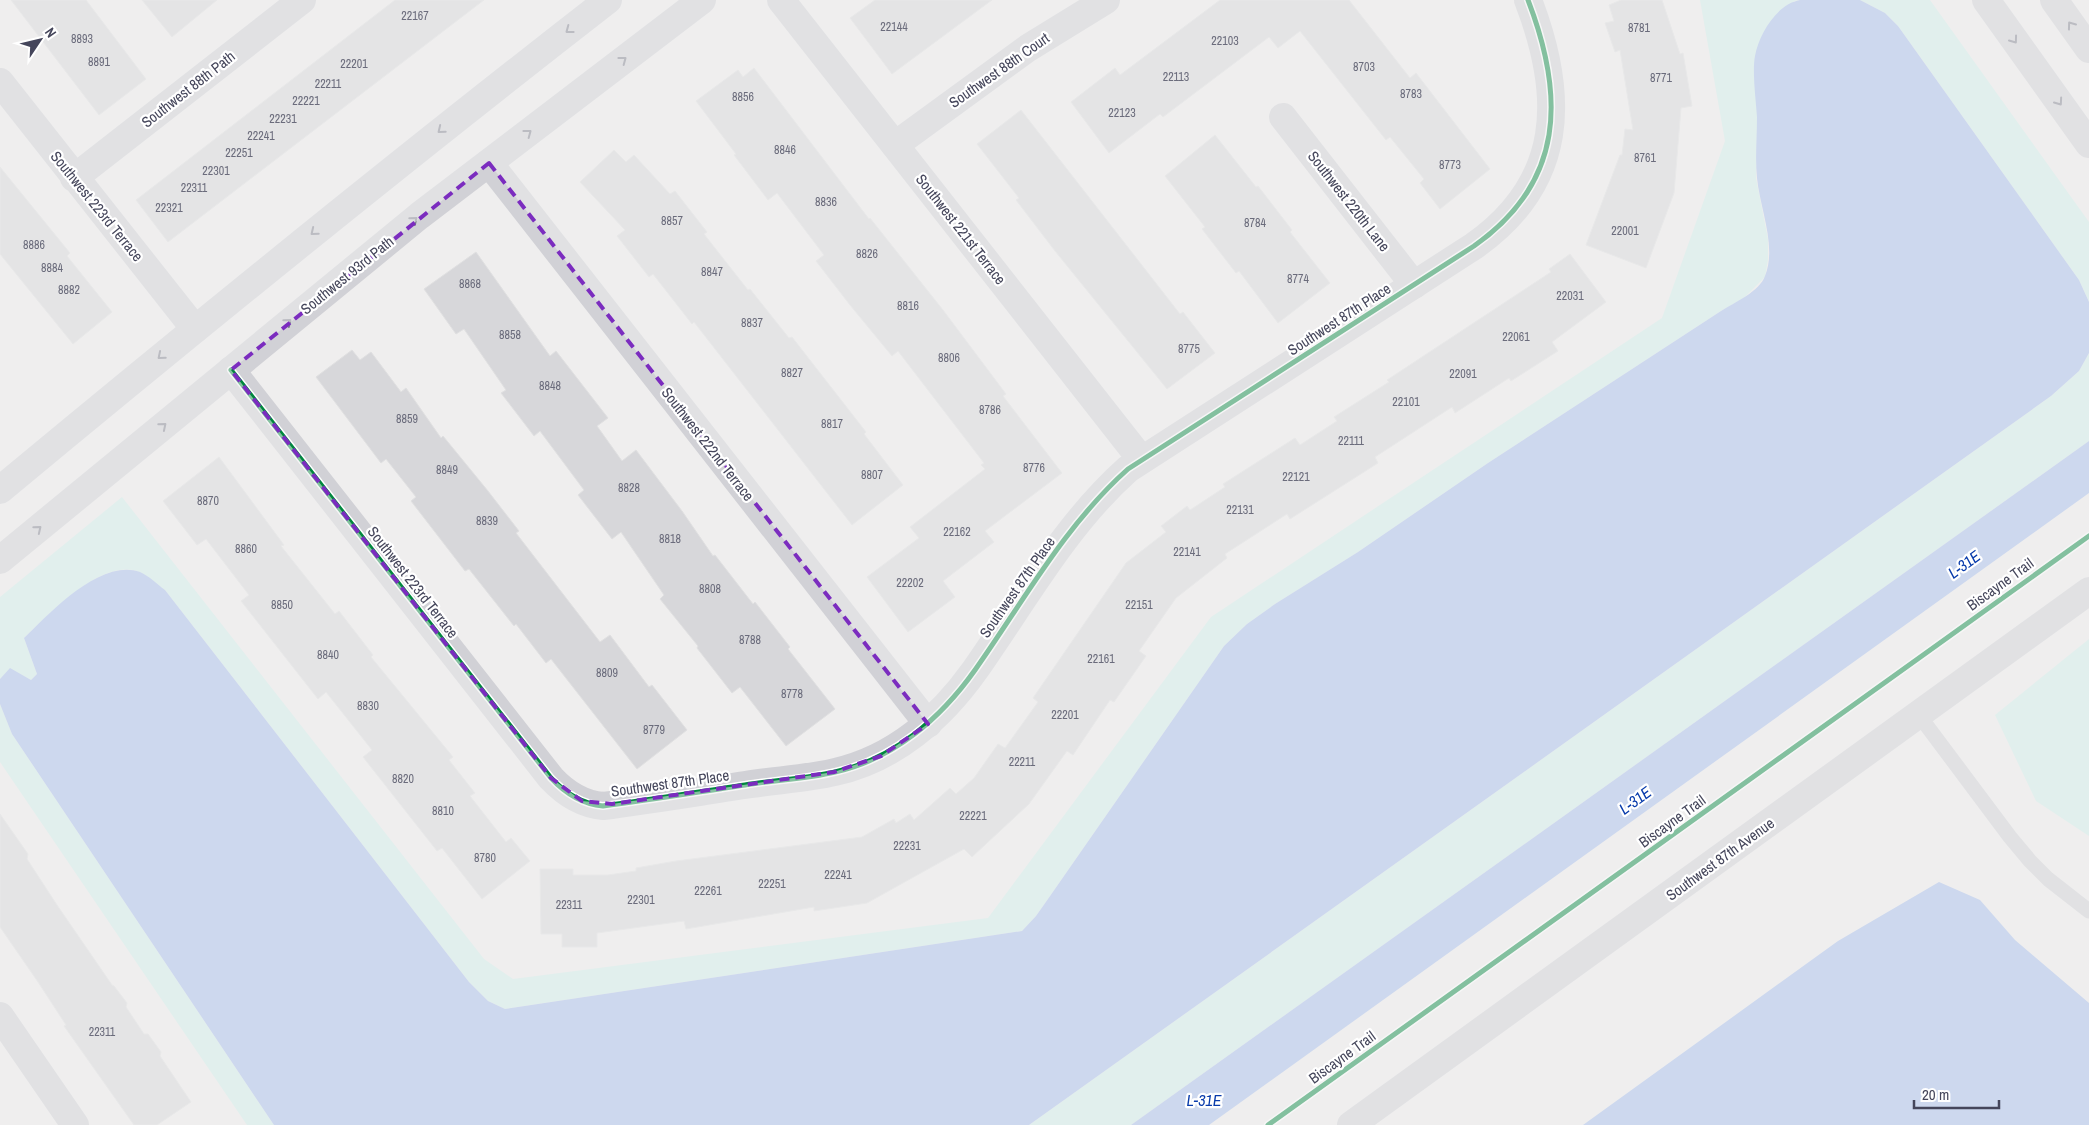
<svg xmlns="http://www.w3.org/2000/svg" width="2089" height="1125" font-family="'Archivo Narrow',sans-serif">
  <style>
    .green { fill: #d1efeb }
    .water { fill: #a4bcee }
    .building { fill: #d7d7da; stroke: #e0e0e1 }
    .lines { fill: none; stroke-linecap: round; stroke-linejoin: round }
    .service { stroke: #d1d1d6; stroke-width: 15 }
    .minor { stroke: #d1d1d6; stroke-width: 28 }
    .tertiary { stroke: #d1d1d6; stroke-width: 28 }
    .cycleway-casing { stroke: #fff; stroke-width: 8 }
    .cycleway { stroke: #00873e; stroke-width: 5 }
    .oneway { stroke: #7d7e8c }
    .marked { fill: none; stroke: #7b2cbf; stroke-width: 4; stroke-dasharray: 10 6; stroke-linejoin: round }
    .labels { text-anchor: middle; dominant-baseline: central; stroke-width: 4.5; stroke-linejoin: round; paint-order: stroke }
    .number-label { font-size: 12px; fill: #6b6c7c }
    .street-label { font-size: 15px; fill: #45465b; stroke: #fff }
    .water-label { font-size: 16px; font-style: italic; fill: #083bab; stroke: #fff }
  </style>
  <rect width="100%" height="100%" fill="#efeeee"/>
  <g class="green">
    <path d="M1700 0H1800L1794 1 1757 127 1756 178 1768 239V260L1765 277 1744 298 1721 311 1488 463 1358 552 1275 604 1247 624 1224 646 1048 899 1036 916 1022 931 505 1009 488 1001 469 982 165 590C157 585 148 576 139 572 102 557 48 616 24 638L37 674 31 680 10 669 0 679V597L122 497 484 959 513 979 988 918 1211 617 1662 318 1725 141Z"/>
    <polygon points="1860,0 1930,0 2089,222 2089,302 2079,280 1898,26 1885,13"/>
    <polygon points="2089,353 2089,441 1131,1125 1029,1125 2051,396 2079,371"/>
    <polygon points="2089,639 2089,836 2036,801 1995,715"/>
    <polygon points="0,704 12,734 274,1125 247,1125 0,762"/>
  </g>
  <g class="water">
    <path d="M1800 0H1860L1885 13 1898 26 2079 280 2089 302V353L2079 371 2051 396 1029 1125H274L12 734 0 704V679L10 668 31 680 37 674 24 638C49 614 100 558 140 572 149 576 157 584 165 590L469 982 488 1001 505 1009 1022 931 1036 916 1048 899 1224 646 1247 624 1275 604 1358 552 1488 463 1721 311C1734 303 1760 291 1765 276 1777 246 1760 209 1757 178 1755 158 1757 137 1757 117 1756 100 1752 72 1755 56 1759 34 1777 4 1800 0Z"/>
    <polygon points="2089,441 2089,493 1209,1125 1131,1125"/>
    <polygon points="1939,882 1980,900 2015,940 2089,1003 2089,1125 1583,1125 1838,941"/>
  </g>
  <g class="building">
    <polygon points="11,0 86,0 146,79 99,115"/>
    <polygon points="142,0 217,0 172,37"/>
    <polygon points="395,0 484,0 168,242 136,200"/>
    <polygon points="875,0 992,0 892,74 850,18"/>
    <polygon points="1220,0 1349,0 1410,78 1416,73 1490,169 1440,209 1420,183 1424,179 1390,137 1386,140 1300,31 1278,48 1269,37 1163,117 1160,114 1109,153 1071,102 1115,68 1120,75"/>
    <polygon points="1621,0 1662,0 1680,54 1683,53 1692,106 1681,108 1674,193 1646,268 1586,245 1620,155 1622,155 1625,129 1633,130 1620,50 1615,52 1605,23 1614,21 1609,5"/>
    <polygon points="754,68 869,219 870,218 943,310 1006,394 1003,396 1062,473 985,531 994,542 943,581 955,597 908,632 867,577 919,538 910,527 985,469 981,465 984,463 898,351 892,356 850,305 816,261 824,255 777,193 768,200 734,155 736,154 696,101 738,70 743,77"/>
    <polygon points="1021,110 1180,314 1183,312 1215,353 1167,389 1055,251 1016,200 1019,198 977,144"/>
    <polygon points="1215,135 1256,187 1258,186 1292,230 1290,232 1330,283 1278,323 1239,271 1236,273 1202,229 1205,227 1165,176"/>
    <polygon points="614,150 626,162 634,155 670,194 675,191 707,232 704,234 748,290 750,289 789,338 792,337 866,432 864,434 903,485 852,525 694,322 692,324 653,274 649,277 617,236 625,230 580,182"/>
    <polygon points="0,167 70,253 67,256 112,312 73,344 0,254"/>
    <polygon points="476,252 550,356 556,351 608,418 597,426 622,461 636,450 682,511 713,556 715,555 753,604 755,602 790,647 788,649 835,709 786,746 740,687 732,693 697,648 698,646 660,599 664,595 621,532 612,539 578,495 584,490 540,431 534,436 501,393 506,390 464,329 456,334 424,289"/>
    <polygon points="1570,254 1606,302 1552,342 1558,351 1511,381 1509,378 1455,413 1452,407 1375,457 1378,463 1353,479 1290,519 1287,514 1225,554 1227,558 1176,598 1139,651 1146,656 1114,702 1110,700 1073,755 1067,751 1029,804 972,857 964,849 867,903 814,911 814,907 686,929 684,921 597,933 597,947 562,947 562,934 541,934 540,869 573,869 573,875 608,875 636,871 636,868 676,861 862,837 894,819 896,823 910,814 914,820 950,788 956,794 974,778 998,744 1005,748 1038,702 1033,698 1126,563 1166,532 1161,526 1187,506 1190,510 1225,487 1223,484 1295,438 1300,445 1337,421 1334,417 1389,382 1387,380 1551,272 1549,269"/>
    <polygon points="352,350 360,360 371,352 401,392 406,388 441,438 443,436 488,491 519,531 516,533 600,642 610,635 649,687 652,685 687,730 637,769 551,659 546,663 516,624 514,626 469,569 465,571 411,501 416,497 386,459 381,463 316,377"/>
    <polygon points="219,457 284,545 281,546 335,614 339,611 373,655 371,657 453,757 449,760 475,793 470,796 506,842 511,838 530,861 482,899 442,848 437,851 363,757 372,750 326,692 318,699 241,601 249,595 206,539 197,545 163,501"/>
    <polygon points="0,814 28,854 27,859 57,905 112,985 114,986 127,1003 126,1007 144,1034 148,1034 161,1052 160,1056 191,1102 157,1125 134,1125 64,1026 66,1025 38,982 0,927"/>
  </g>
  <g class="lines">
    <polyline class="service" points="1918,714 2010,837 2030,861 2048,879 2089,911"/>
    <g class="minor">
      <polyline points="781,0 1141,459"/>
      <polyline points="0,82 195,329"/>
      <polyline points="1283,117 1414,285"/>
      <polyline points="895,145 1028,48 1106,0"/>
      <polyline points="489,163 928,724"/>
      <polyline points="74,178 302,0"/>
      <path d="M231 370 551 778C565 793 581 804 603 806 650 800 698 792 745 785 775 780 806 779 835 772 894 759 941 718 975 670 1023 602 1065 525 1128 469L1474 246C1565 182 1565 96 1528 0"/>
      <polyline points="0,1016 75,1125"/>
    </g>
    <g class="tertiary">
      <polyline points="1986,0 2089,144"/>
      <polyline points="2054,0 2089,49"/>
      <path d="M0 490C200 324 402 160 608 0"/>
      <polyline points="0,560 419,216 702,0"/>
      <polyline points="1351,1125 2089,591"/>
    </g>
    <defs>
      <g id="cycleway">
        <path d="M231 370 551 778C565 793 581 804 603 806 650 800 698 792 745 785 775 780 806 779 835 772 894 759 941 718 975 670 1023 602 1065 525 1128 469L1474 246C1565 182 1565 96 1528 0"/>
        <polyline points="1268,1125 2089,536"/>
      </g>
    </defs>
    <use href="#cycleway" class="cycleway-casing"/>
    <use href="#cycleway" class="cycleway"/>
  </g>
  <defs><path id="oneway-chevron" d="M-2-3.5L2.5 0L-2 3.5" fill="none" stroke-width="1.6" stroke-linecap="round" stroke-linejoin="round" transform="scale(1.25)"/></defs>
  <g class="oneway">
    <use href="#oneway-chevron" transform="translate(2071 25) rotate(-126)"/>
    <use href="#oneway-chevron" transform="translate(569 30) rotate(143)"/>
    <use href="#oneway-chevron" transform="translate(2014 40) rotate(54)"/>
    <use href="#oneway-chevron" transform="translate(623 60) rotate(-37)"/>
    <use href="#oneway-chevron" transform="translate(2059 102) rotate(55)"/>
    <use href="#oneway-chevron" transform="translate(441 130) rotate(141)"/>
    <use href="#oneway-chevron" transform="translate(528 133) rotate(-37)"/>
    <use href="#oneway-chevron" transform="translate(414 220) rotate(-39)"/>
    <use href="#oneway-chevron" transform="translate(314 232) rotate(141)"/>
    <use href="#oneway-chevron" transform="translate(288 322) rotate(-39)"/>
    <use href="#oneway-chevron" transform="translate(161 356) rotate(140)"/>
    <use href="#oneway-chevron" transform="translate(163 426) rotate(-40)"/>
    <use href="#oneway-chevron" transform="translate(38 529) rotate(-39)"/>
  </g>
  <path d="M0 0H2089V1125H0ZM489 163 928 724 881 756 834 772 612 804 582 801 551 778 231 370Z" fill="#efeeee" fill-opacity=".55" fill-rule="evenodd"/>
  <path class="marked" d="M489 163 928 724 881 756 834 772 612 804 582 801 551 778 231 370Z"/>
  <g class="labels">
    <g class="number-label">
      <text x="415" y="16">22167</text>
      <text x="894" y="27">22144</text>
      <text x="1639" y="28">8781</text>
      <text x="82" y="39">8893</text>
      <text x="1225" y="41">22103</text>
      <text x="99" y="62">8891</text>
      <text x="354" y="64">22201</text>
      <text x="1364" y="67">8703</text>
      <text x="1176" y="77">22113</text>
      <text x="1661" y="78">8771</text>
      <text x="328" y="84">22211</text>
      <text x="1411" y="94">8783</text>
      <text x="743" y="97">8856</text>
      <text x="306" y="101">22221</text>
      <text x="1122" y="113">22123</text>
      <text x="283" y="119">22231</text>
      <text x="261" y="136">22241</text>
      <text x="785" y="150">8846</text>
      <text x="239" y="153">22251</text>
      <text x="1645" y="158">8761</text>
      <text x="1450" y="165">8773</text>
      <text x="216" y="171">22301</text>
      <text x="194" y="188">22311</text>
      <text x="826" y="202">8836</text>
      <text x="169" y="208">22321</text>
      <text x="672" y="221">8857</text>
      <text x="1255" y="223">8784</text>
      <text x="1625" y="231">22001</text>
      <text x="34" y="245">8886</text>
      <text x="867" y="254">8826</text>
      <text x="52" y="268">8884</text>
      <text x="712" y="272">8847</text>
      <text x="1298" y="279">8774</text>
      <text x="470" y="284">8868</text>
      <text x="69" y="290">8882</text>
      <text x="1570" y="296">22031</text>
      <text x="908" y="306">8816</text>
      <text x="752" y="323">8837</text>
      <text x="510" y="335">8858</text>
      <text x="1516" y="337">22061</text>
      <text x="1189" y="349">8775</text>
      <text x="949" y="358">8806</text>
      <text x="792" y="373">8827</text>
      <text x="1463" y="374">22091</text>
      <text x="550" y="386">8848</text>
      <text x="1406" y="402">22101</text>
      <text x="990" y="410">8786</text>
      <text x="407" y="419">8859</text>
      <text x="832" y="424">8817</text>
      <text x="1351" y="441">22111</text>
      <text x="1034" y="468">8776</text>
      <text x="447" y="470">8849</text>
      <text x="872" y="475">8807</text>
      <text x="1296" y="477">22121</text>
      <text x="629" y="488">8828</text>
      <text x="208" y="501">8870</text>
      <text x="1240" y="510">22131</text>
      <text x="487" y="521">8839</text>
      <text x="957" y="532">22162</text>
      <text x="670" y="539">8818</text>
      <text x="246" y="549">8860</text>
      <text x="1187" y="552">22141</text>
      <text x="910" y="583">22202</text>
      <text x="710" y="589">8808</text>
      <text x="282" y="605">8850</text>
      <text x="1139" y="605">22151</text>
      <text x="750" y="640">8788</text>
      <text x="328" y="655">8840</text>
      <text x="1101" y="659">22161</text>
      <text x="607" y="673">8809</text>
      <text x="792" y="694">8778</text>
      <text x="368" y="706">8830</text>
      <text x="1065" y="715">22201</text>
      <text x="654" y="730">8779</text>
      <text x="1022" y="762">22211</text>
      <text x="403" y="779">8820</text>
      <text x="443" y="811">8810</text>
      <text x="973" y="816">22221</text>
      <text x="907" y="846">22231</text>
      <text x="485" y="858">8780</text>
      <text x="838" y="875">22241</text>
      <text x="772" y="884">22251</text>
      <text x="708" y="891">22261</text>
      <text x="641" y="900">22301</text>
      <text x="569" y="905">22311</text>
      <text x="102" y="1032">22311</text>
    </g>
    <g class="street-label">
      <text transform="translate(999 70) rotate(-35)">Southwest 88th Court</text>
      <text transform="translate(188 89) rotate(-38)">Southwest 88th Path</text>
      <text transform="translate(1349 201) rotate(52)">Southwest 220th Lane</text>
      <text transform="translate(97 206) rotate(51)">Southwest 223rd Terrace</text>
      <text transform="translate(961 229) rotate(52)">Southwest 221st Terrace</text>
      <text transform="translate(347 275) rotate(-39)">Southwest 93rd Path</text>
      <text transform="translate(1339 319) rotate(-33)">Southwest 87th Place</text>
      <text transform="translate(708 444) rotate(52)">Southwest 222nd Terrace</text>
      <text transform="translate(413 582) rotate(52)">Southwest 223rd Terrace</text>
      <text transform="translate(2000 584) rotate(-36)">Biscayne Trail</text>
      <text transform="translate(1017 587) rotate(-55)">Southwest 87th Place</text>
      <text transform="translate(670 783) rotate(-8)">Southwest 87th Place</text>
      <text transform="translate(1672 821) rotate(-36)">Biscayne Trail</text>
      <text transform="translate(1720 859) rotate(-36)">Southwest 87th Avenue</text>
      <text transform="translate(1342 1057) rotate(-36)">Biscayne Trail</text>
    </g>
    <g class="water-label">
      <text transform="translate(1964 564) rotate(-36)">L-31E</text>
      <text transform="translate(1635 800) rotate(-36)">L-31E</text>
      <text x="1204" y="1100">L-31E</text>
    </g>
  </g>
  <g transform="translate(40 40) rotate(55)" stroke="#ffffff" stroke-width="4" paint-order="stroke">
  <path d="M0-4L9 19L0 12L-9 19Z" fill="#45465b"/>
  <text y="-8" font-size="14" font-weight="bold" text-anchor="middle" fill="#45465b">N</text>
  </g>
  <path d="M1914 1100v8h85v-8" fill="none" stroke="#45465b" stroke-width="2.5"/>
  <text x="1922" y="1100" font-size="15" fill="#45465b" stroke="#ffffff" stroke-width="4" paint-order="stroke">20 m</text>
</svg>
